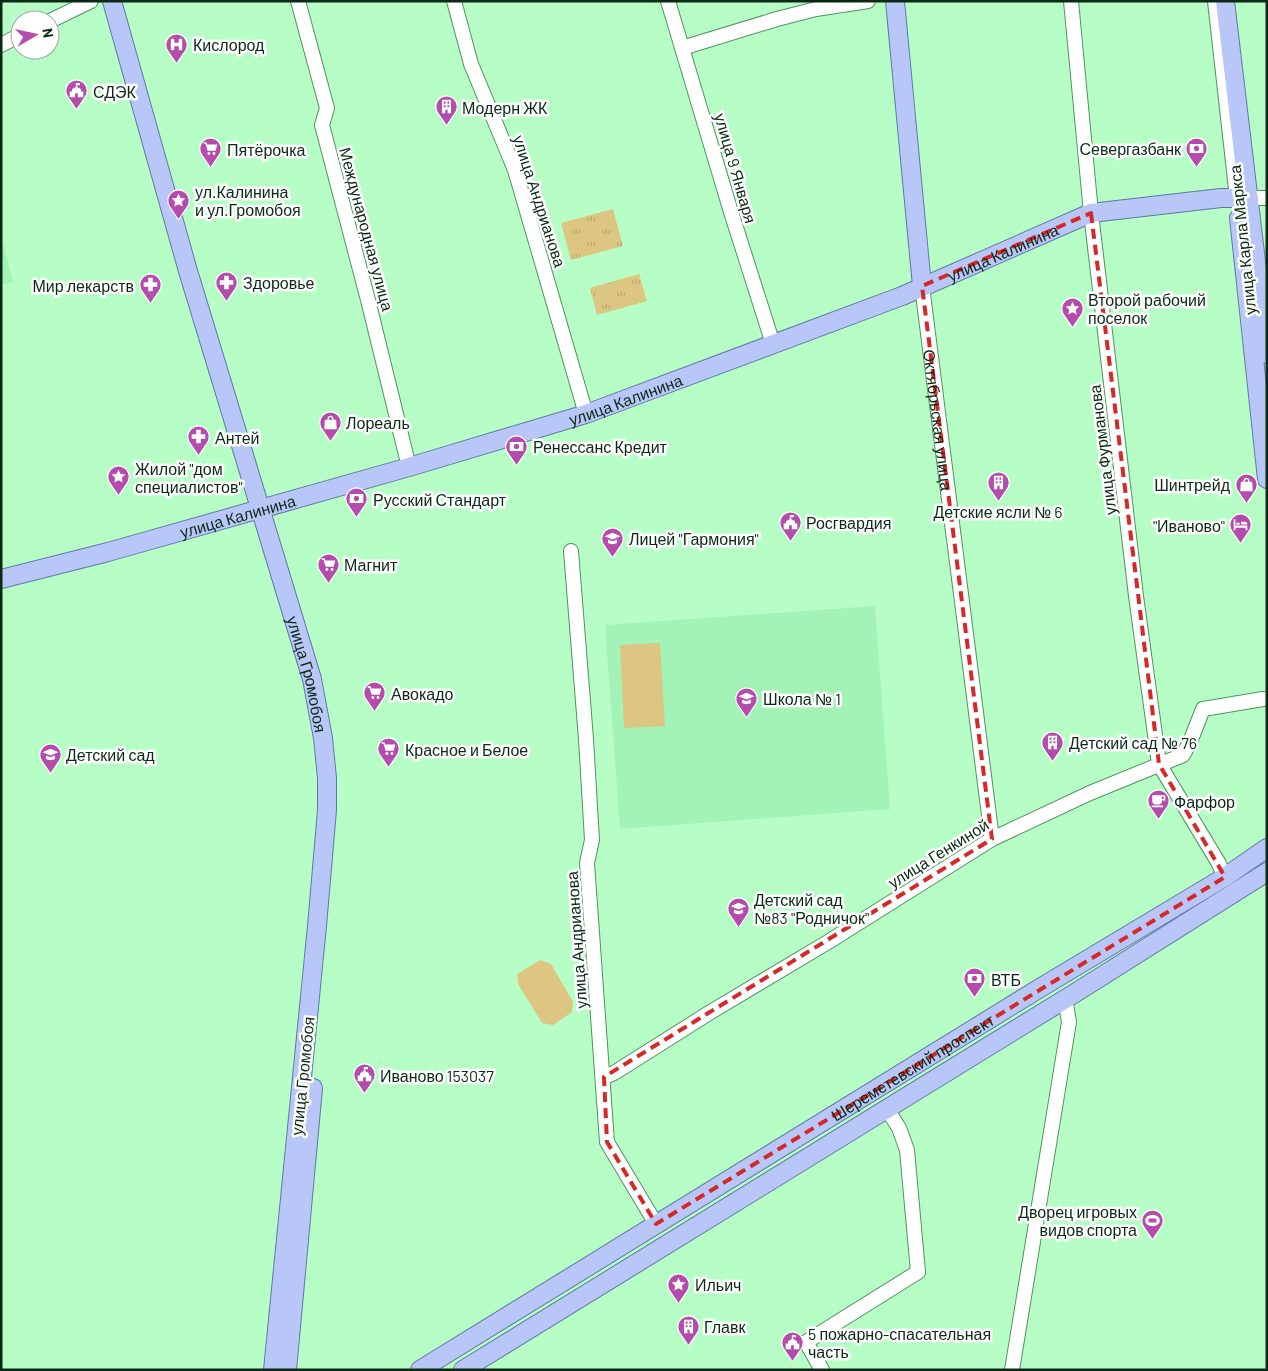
<svg xmlns="http://www.w3.org/2000/svg" width="1268" height="1371" font-family="Barlow,sans-serif">
  <style>
    .built { fill: #a3f3b6 }
    .park { fill: url(#park-tufts) }
    .pitch { fill: #ddc582 }
    .lines { fill: none; stroke-linecap: round; stroke-linejoin: round }
    .minor-casing { stroke: #4e9360; stroke-width: 16 }
    .major-casing { stroke: #5e78a5; stroke-width: 20 }
    .minor { stroke: #fff; stroke-width: 14 }
    .major { stroke: #b9c7f8; stroke-width: 18 }
    .marked { fill: none; stroke: #d62828; stroke-width: 4; stroke-dasharray: 10 6; stroke-linejoin: round }
    .labels { text-anchor: middle; dominant-baseline: central; stroke-width: 5; stroke-linejoin: round; paint-order: stroke }
    .poi-label { font-size: 16px; fill: #0b2914; stroke: #fff; text-anchor: start }
    .street-label { font-size: 16px; fill: #0b2914; stroke: #fff }
  </style>
  <defs>
    <pattern id="park-tufts" width="24" height="20" patternUnits="userSpaceOnUse" patternTransform="scale(1.25)"><rect width="24" height="20" fill="#ddc582"/><path d="M3 7l-1-3M5 7V3M7 7l1-3M15 17l-1-3M17 17v-4M19 17l1-3" fill="none" stroke="#bca96f"/></pattern>
  </defs>
  <rect width="100%" height="100%" fill="#b6fec6"/>
  <g class="built">
    <polygon points="1,236 13,282 1,285"/>
    <polygon points="875,606 890,809 620,829 605,625"/>
  </g>
  <g class="park">
    <polygon points="613,209 623,246 571,260 561,223"/>
    <polygon points="639,274 647,301 597,315 590,288"/>
  </g>
  <g class="pitch">
    <polygon points="660,643 665,726 624,728 620,645"/>
    <polygon points="540,960 551,964 573,1002 572,1012 553,1025 542,1023 518,984 517,974"/>
  </g>
  <g class="lines">
    <defs>
      <g id="minor">
        <polyline points="298,1 327,108 322,125 368,300 409,467"/>
        <polyline points="454,1 471,64 515,170 586,414"/>
        <polyline points="668,1 731,212 773,344"/>
        <polyline points="1071,1 1091,213 1136,596 1159,764 1218,862 1225,877"/>
        <polyline points="1215,1 1237,198"/>
        <polyline points="50,21 91,1"/>
        <polyline points="1,45 20,35"/>
        <polyline points="682,48 777,19 816,9 868,1"/>
        <polyline points="1249,198 1267,198"/>
        <path id="s1" d="M922 286 992 839"/>
        <polyline points="571,551 586,739 592,840 587,863 607,1142 656,1224"/>
        <polyline points="604,1077 614,1073 709,1013 828,942 992,839 1090,793 1183,755 1190,742 1203,709 1263,699"/>
        <polyline points="822,1370 806,1342 918,1272 907,1150 899,1128 887,1109"/>
        <polyline points="1012,1370 1069,1022 1065,998"/>
      </g>
      <g id="major">
        <path id="s2" d="M112 1 188 271 312 679 323 738 327 778V810L317 926 273 1370"/>
        <polyline points="895,1 922,286"/>
        <polyline points="1225,1 1267,354"/>
        <polyline points="1239,218 1267,479"/>
        <path id="s3" d="M1 579 108 552 409 467 586 414 902 296 1091 213 1221 198H1249"/>
        <polyline points="287,1370 313,1088"/>
        <path id="s4" d="M420 1370 1040 988 1225 877 1267 848"/>
        <polyline points="463,1370 1075,993 1267,872"/>
      </g>
    </defs>
    <use href="#minor" class="minor-casing"/>
    <use href="#major" class="major-casing"/>
    <use href="#minor" class="minor"/>
    <use href="#major" class="major"/>
  </g>
  <path class="marked" d="M1091 213 1159 764 1225 877 656 1224 607 1142 604 1077 992 839 922 286Z"/>
  <defs>
    <symbol id="hospital-pin" viewBox="-11 -11 22 30"><path d="M0 17L-7.5 6A9.5 9.5 0 1 1 7.5 6Z" fill="#b54cad" stroke="#fff"/><path d="M-5-5h3v3.5h4V-5h3V5h-3V1.5h-4V5h-3Z" fill="#fff"/></symbol>
    <symbol id="civic-pin" viewBox="-11 -11 22 30"><path d="M0 17L-7.5 6A9.5 9.5 0 1 1 7.5 6Z" fill="#b54cad" stroke="#fff"/><path d="M-.6-6.5H3V-4.5H.6V-3L4-1V1h2V6H-6V1h2V-1L-.6-3ZM-1.2 2.5V6h2.4V2.5Z" fill="#fff"/></symbol>
    <symbol id="building-pin" viewBox="-11 -11 22 30"><path d="M0 17L-7.5 6A9.5 9.5 0 1 1 7.5 6Z" fill="#b54cad" stroke="#fff"/><path d="M-4-6H4V6H1V3H-1V6H-4ZM-2.5-4.3h1.7v1.8h-1.7ZM.8-4.3h1.7v1.8H.8ZM-2.5-1h1.7V.8h-1.7ZM.8-1h1.7V.8H.8Z" fill="#fff"/></symbol>
    <symbol id="bank-pin" viewBox="-11 -11 22 30"><path d="M0 17L-7.5 6A9.5 9.5 0 1 1 7.5 6Z" fill="#b54cad" stroke="#fff"/><path d="M-6-4H6V4H-6ZM0-2.3a2.3 2.3 0 1 0 0 4.6a2.3 2.3 0 1 0 0-4.6Z" fill="#fff"/></symbol>
    <symbol id="supermarket-pin" viewBox="-11 -11 22 30"><path d="M0 17L-7.5 6A9.5 9.5 0 1 1 7.5 6Z" fill="#b54cad" stroke="#fff"/><path d="M-6-5.5h2.5l.6 2H6L4.5 2H-2.5L-4.4-4H-6ZM-1.5 3.2a1.3 1.3 0 1 0 .1 0ZM3 3.2a1.3 1.3 0 1 0 .1 0Z" fill="#fff"/></symbol>
    <symbol id="sight-pin" viewBox="-11 -11 22 30"><path d="M0 17L-7.5 6A9.5 9.5 0 1 1 7.5 6Z" fill="#b54cad" stroke="#fff"/><path d="M0-6L1.8-2.2L6-1.7L2.9 1.2L3.7 5.4L0 3.3L-3.7 5.4L-2.9 1.2L-6-1.7L-1.8-2.2Z" fill="#fff"/></symbol>
    <symbol id="pharmacy-pin" viewBox="-11 -11 22 30"><path d="M0 17L-7.5 6A9.5 9.5 0 1 1 7.5 6Z" fill="#b54cad" stroke="#fff"/><path d="M-2-6h4v4h4v4h-4v4h-4v-4h-4v-4h4Z" fill="#fff"/></symbol>
    <symbol id="shop-pin" viewBox="-11 -11 22 30"><path d="M0 17L-7.5 6A9.5 9.5 0 1 1 7.5 6Z" fill="#b54cad" stroke="#fff"/><path d="M-5-2.5h2.3a2.7 3.5 0 0 1 5.4 0H5L5.5 6h-11ZM-1.5-2.5h3a1.5 2.3 0 0 0-3 0Z" fill="#fff"/></symbol>
    <symbol id="hotel-pin" viewBox="-11 -11 22 30"><path d="M0 17L-7.5 6A9.5 9.5 0 1 1 7.5 6Z" fill="#b54cad" stroke="#fff"/><path d="M-6-4.5h1.5V1H6V5H4.5V3h-9V5H-6ZM-4 0a1.8 1.8 0 1 1 3.6 0ZM.5 0V-2.5h3Q6-2.5 6 0Z" fill="#fff"/></symbol>
    <symbol id="school-pin" viewBox="-11 -11 22 30"><path d="M0 17L-7.5 6A9.5 9.5 0 1 1 7.5 6Z" fill="#b54cad" stroke="#fff"/><path d="M0-5L7-2L0 1L-7-2ZM-4 1L0 2.5L4 1V4Q0 6-4 4Z" fill="#fff"/></symbol>
    <symbol id="cafe-pin" viewBox="-11 -11 22 30"><path d="M0 17L-7.5 6A9.5 9.5 0 1 1 7.5 6Z" fill="#b54cad" stroke="#fff"/><path d="M-5.5-4.5H6V0H3Q3 3.5 0 3.5H-2.5Q-5.5 3.5-5.5 0ZM3-3.2v2h1.7v-2ZM-6 4.5H4V6H-6Z" fill="#fff"/></symbol>
    <symbol id="stadium-pin" viewBox="-11 -11 22 30"><path d="M0 17L-7.5 6A9.5 9.5 0 1 1 7.5 6Z" fill="#b54cad" stroke="#fff"/><path d="M0-5a6.5 5 0 1 0 0 10a6.5 5 0 1 0 0-10ZM-3.5-1.8h7v3.6h-7Z" fill="#fff"/></symbol>
  </defs>
  <g fill-rule="evenodd">
    <use href="#hospital-pin" x="164" y="32" width="25" height="34"/>
    <use href="#civic-pin" x="64" y="78" width="25" height="34"/>
    <use href="#building-pin" x="434" y="94" width="25" height="34"/>
    <use href="#bank-pin" x="1184" y="136" width="25" height="34"/>
    <use href="#supermarket-pin" x="198" y="136" width="25" height="34"/>
    <use href="#sight-pin" x="166" y="188" width="25" height="34"/>
    <use href="#pharmacy-pin" x="214" y="270" width="25" height="34"/>
    <use href="#pharmacy-pin" x="138" y="272" width="25" height="34"/>
    <use href="#sight-pin" x="1060" y="296" width="25" height="34"/>
    <use href="#shop-pin" x="318" y="410" width="25" height="34"/>
    <use href="#pharmacy-pin" x="186" y="424" width="25" height="34"/>
    <use href="#bank-pin" x="504" y="434" width="25" height="34"/>
    <use href="#sight-pin" x="106" y="464" width="25" height="34"/>
    <use href="#building-pin" x="986" y="470" width="25" height="34"/>
    <use href="#shop-pin" x="1234" y="472" width="25" height="34"/>
    <use href="#bank-pin" x="344" y="486" width="25" height="34"/>
    <use href="#civic-pin" x="778" y="510" width="25" height="34"/>
    <use href="#hotel-pin" x="1228" y="512" width="25" height="34"/>
    <use href="#school-pin" x="600" y="526" width="25" height="34"/>
    <use href="#supermarket-pin" x="316" y="552" width="25" height="34"/>
    <use href="#supermarket-pin" x="362" y="680" width="25" height="34"/>
    <use href="#school-pin" x="734" y="686" width="25" height="34"/>
    <use href="#building-pin" x="1040" y="730" width="25" height="34"/>
    <use href="#supermarket-pin" x="376" y="736" width="25" height="34"/>
    <use href="#school-pin" x="38" y="742" width="25" height="34"/>
    <use href="#cafe-pin" x="1146" y="788" width="25" height="34"/>
    <use href="#school-pin" x="726" y="896" width="25" height="34"/>
    <use href="#bank-pin" x="962" y="966" width="25" height="34"/>
    <use href="#civic-pin" x="352" y="1062" width="25" height="34"/>
    <use href="#stadium-pin" x="1140" y="1208" width="25" height="34"/>
    <use href="#sight-pin" x="666" y="1272" width="25" height="34"/>
    <use href="#building-pin" x="676" y="1314" width="25" height="34"/>
    <use href="#civic-pin" x="780" y="1330" width="25" height="34"/>
  </g>
  <g class="labels">
    <g class="poi-label">
      <text x="193" y="44">Кислород</text>
      <text x="93" y="91">СДЭК</text>
      <text x="462" y="107">Модерн ЖК</text>
      <text x="1181" y="148" text-anchor="end">Севергазбанк</text>
      <text x="227" y="149">Пятёрочка</text>
      <text x="195" y="191">ул.Калинина<tspan x="195" dy="18">и ул.Громобоя</tspan></text>
      <text x="243" y="282">Здоровье</text>
      <text x="134" y="285" text-anchor="end">Мир лекарств</text>
      <text x="1088" y="299">Второй рабочий<tspan x="1088" dy="18">поселок</tspan></text>
      <text x="346" y="422">Лореаль</text>
      <text x="215" y="437">Антей</text>
      <text x="533" y="446">Ренессанс Кредит</text>
      <text x="135" y="468">Жилой "дом<tspan x="135" dy="18">специалистов"</tspan></text>
      <text x="1230" y="484" text-anchor="end">Шинтрейд</text>
      <text x="373" y="499">Русский Стандарт</text>
      <text x="998" y="511" text-anchor="middle">Детские ясли № 6</text>
      <text x="806" y="522">Росгвардия</text>
      <text x="1225" y="525" text-anchor="end">"Иваново"</text>
      <text x="629" y="538">Лицей "Гармония"</text>
      <text x="344" y="564">Магнит</text>
      <text x="391" y="693">Авокадо</text>
      <text x="763" y="698">Школа № 1</text>
      <text x="1069" y="742">Детский сад № 76</text>
      <text x="405" y="749">Красное и Белое</text>
      <text x="66" y="754">Детский сад</text>
      <text x="1174" y="801">Фарфор</text>
      <text x="754" y="899">Детский сад<tspan x="754" dy="18">№83 "Родничок"</tspan></text>
      <text x="991" y="979">ВТБ</text>
      <text x="380" y="1075">Иваново 153037</text>
      <text x="1137" y="1211" text-anchor="end">Дворец игровых<tspan x="1137" dy="18">видов спорта</tspan></text>
      <text x="695" y="1284">Ильич</text>
      <text x="704" y="1326">Главк</text>
      <text x="808" y="1333">5 пожарно-спасательная<tspan x="808" dy="18">часть</tspan></text>
    </g>
    <g class="street-label">
      <text transform="translate(736 168) rotate(74)">улица 9 Января</text>
      <text transform="translate(540 201) rotate(72)">улица Андрианова</text>
      <text transform="translate(367 229) rotate(75)">Международная улица</text>
      <text transform="translate(1242 240) rotate(-96)">улица Карла Маркса</text>
      <text stroke="none"><textPath href="#s3" startOffset="1055">улица Калинина</textPath></text>
      <text stroke="none"><textPath href="#s3" startOffset="650">улица Калинина</textPath></text>
      <text stroke="none"><textPath href="#s1" startOffset="135">Октябрьская улица</textPath></text>
      <text transform="translate(1102 450) rotate(-97)">улица Фурманова</text>
      <text stroke="none"><textPath href="#s3" startOffset="245">улица Калинина</textPath></text>
      <text stroke="none"><textPath href="#s2" startOffset="701">улица Громобоя</textPath></text>
      <text transform="translate(938 853) rotate(-32)">улица Генкиной</text>
      <text transform="translate(576 940) rotate(-94)">улица Андрианова</text>
      <text stroke="none"><textPath href="#s4" startOffset="578">Шереметевский проспект</textPath></text>
      <text transform="translate(302 1076) rotate(-84)">улица Громобоя</text>
    </g>
  </g>
  <rect width="1268" height="1371" fill="none" stroke="#0b2914" stroke-width="5"/>
  <g transform="translate(35 35) rotate(81)"><circle r="24" fill="#ffffff" stroke="#9da9a1"/>
  <path d="M0-4L9 19L0 12L-9 19Z" fill="#b54cad"/>
  <text y="-8" font-size="14" font-weight="bold" text-anchor="middle" fill="#0b2914">N</text>
  </g>
</svg>
